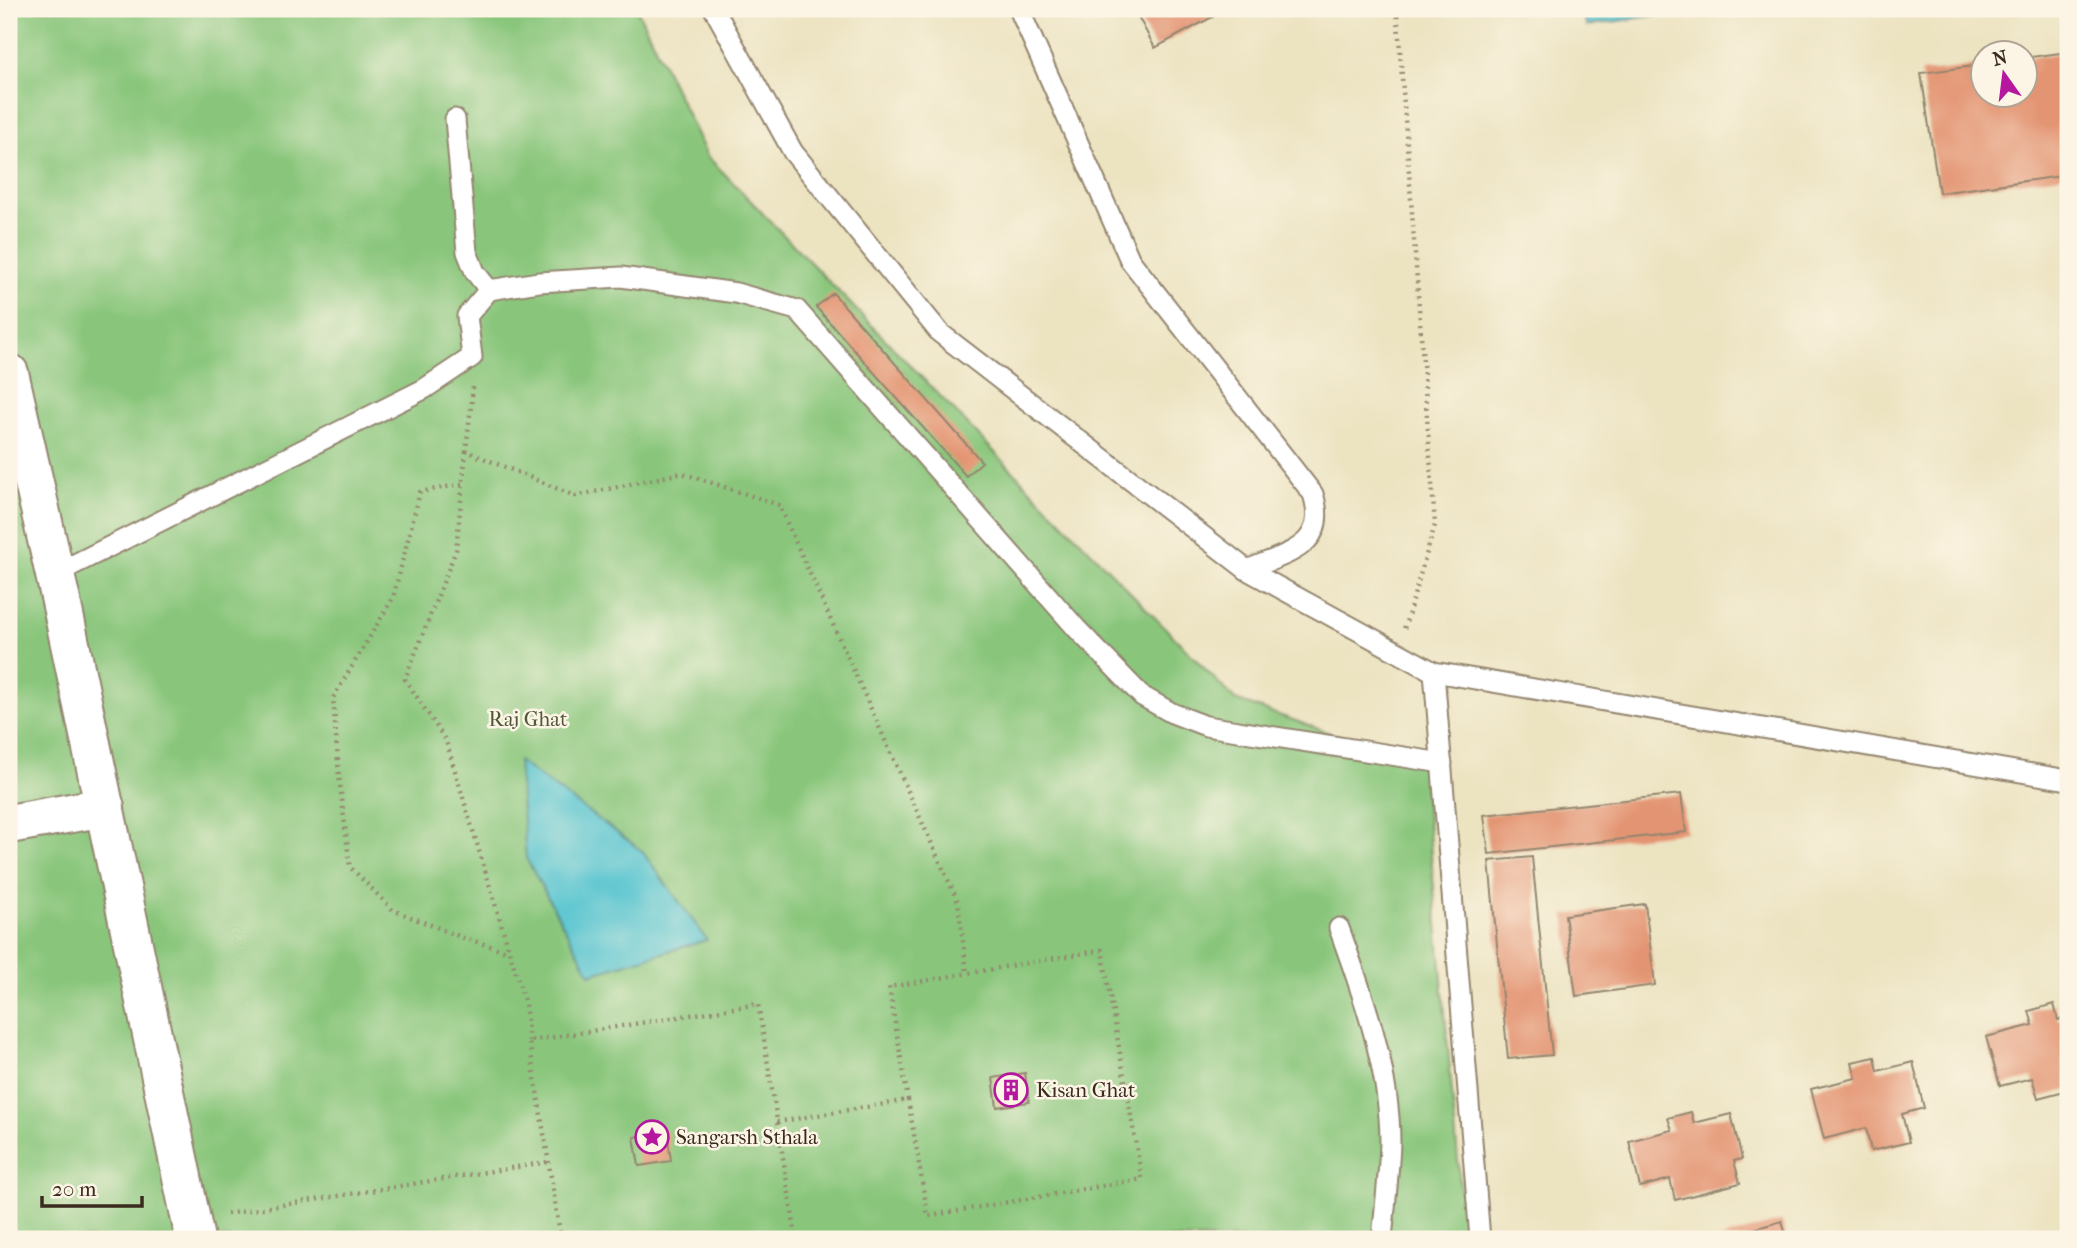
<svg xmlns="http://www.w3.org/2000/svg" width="2077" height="1248" font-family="'IM FELL French Canon',serif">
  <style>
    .green { fill: #89c67c; stroke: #62784d; stroke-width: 2 }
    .water { fill: #58c5d0; stroke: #4a7877; stroke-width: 2 }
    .building { fill: #e39472 }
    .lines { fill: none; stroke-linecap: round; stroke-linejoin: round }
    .lane-casing { stroke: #948670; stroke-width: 23 }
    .street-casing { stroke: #948670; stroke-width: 42 }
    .path { stroke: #948670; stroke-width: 4.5; stroke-dasharray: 2 5; stroke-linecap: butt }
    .lane { stroke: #fff; stroke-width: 19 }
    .street { stroke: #fff; stroke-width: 38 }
    .labels { text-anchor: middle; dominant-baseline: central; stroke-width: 5; stroke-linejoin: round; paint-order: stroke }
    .park-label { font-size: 21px; fill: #52593a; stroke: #fcf5e5 }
    .poi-label { font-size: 21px; fill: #3b2a1e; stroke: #fcf5e5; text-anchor: start }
  </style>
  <rect width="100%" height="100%" fill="#fcf5e5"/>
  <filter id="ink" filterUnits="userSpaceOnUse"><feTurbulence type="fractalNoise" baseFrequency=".0143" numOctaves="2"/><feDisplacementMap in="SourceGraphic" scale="14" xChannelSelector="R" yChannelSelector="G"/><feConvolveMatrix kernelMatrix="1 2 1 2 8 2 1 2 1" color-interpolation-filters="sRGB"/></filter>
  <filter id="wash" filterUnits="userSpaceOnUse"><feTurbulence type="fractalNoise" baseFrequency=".00686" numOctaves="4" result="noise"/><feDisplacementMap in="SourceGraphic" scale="28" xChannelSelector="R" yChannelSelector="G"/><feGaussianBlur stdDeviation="1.57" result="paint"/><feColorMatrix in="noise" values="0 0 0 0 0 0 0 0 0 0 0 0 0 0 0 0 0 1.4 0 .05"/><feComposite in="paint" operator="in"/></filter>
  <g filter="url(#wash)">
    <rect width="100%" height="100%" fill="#ece3c1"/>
    <polygon class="green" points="9,9 637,9 707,156 1235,700 1423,765 1465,1239 9,1239"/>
    <g class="water">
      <polygon points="1581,9 1694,9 1587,26"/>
      <polygon points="518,761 641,850 707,940 590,974 526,858"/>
    </g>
    <g id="blocks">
      <g class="building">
        <polygon points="1134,9 1227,9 1155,48"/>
        <polygon points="2068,52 2068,175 1939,193 1921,73 1982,65 1982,94 2024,94 2024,58"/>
        <polygon points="833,293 982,462 966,476 816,307"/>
        <polygon points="1681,794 1686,832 1489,854 1484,815"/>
        <polygon points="1532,857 1552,1055 1508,1059 1489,861"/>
        <polygon points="1645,904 1655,985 1576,996 1565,915"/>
        <polygon points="2054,1004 2058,1020 2068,1017 2068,1090 2038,1098 2032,1078 2000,1086 1986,1037 2033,1025 2029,1011"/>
        <polygon points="1875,1057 1878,1071 1913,1062 1924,1108 1902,1114 1909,1142 1871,1151 1866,1128 1824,1139 1811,1089 1856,1078 1852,1062"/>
        <polygon points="1025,1073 1029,1102 997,1107 993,1078"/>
        <polygon points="1691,1112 1694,1123 1731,1114 1742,1159 1734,1161 1740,1183 1675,1200 1670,1179 1640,1187 1629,1141 1672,1130 1668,1118"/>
        <polygon points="667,1131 671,1161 639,1166 634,1137"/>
        <polygon points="1782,1221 1787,1239 1722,1239 1722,1238"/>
      </g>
    </g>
  </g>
  <g filter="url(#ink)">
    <use href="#blocks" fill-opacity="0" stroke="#948670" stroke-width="2"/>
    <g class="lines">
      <defs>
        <g id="lane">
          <polyline points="714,9 793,152 940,333 1247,570 1434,672 2068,780"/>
          <path d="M1019 9 1130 260 1313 494C1330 547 1286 553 1247 570"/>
          <polyline points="455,119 467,252 475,272 489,290"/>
          <polyline points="55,574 424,389 472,357 467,316 489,290 539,282 621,277 736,293 797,310 1077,629 1142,696 1172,713 1206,726 1442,763"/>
          <polyline points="1434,672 1480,1239"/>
          <path d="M1339 928C1363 995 1390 1069 1390 1142 1389 1174 1385 1207 1382 1239"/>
        </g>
        <g id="street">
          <polyline points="9,373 61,601 195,1239"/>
          <polyline points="9,824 105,807"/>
        </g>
      </defs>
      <use href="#lane" class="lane-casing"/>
      <use href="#street" class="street-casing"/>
      <g class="path">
        <polyline points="1397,9 1435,525 1404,629"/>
        <polyline points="473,387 466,451 575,496 682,473 779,505 958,902 967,973"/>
        <polyline points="466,451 456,550 405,679 446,741 525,1003 529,1041"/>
        <polyline points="462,484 420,492 393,598 333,698 339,776 350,867 393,910 461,937 510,952"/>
        <polyline points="777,1122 908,1100 889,987 1102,950 1142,1179 928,1216 908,1100"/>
        <polyline points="227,1214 548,1162"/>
        <polyline points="561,1239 529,1041 758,1004 796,1237 781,1239"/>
      </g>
      <use href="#lane" class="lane"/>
      <use href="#street" class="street"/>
    </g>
  </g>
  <defs>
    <symbol id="building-ring" viewBox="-11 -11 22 22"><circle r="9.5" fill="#fcf5e5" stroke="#b5179e" stroke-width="1.5"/><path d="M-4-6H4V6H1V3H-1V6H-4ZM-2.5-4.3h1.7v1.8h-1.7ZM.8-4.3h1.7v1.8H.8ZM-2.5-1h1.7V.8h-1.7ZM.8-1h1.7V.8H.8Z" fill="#b5179e"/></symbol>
    <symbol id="sight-ring" viewBox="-11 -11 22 22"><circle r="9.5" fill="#fcf5e5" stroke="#b5179e" stroke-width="1.5"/><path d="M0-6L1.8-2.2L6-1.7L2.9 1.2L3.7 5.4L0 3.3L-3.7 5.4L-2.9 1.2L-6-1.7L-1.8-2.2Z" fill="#b5179e"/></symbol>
  </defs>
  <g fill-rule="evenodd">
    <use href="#building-ring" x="992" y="1071" width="38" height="38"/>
    <use href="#sight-ring" x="633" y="1118" width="38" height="38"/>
  </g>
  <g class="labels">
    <g class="park-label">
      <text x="528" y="719">Raj Ghat</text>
    </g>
    <g class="poi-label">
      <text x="1036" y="1090">Kisan Ghat</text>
      <text x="676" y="1137">Sangarsh Sthala</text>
    </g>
  </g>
  <rect width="2077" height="1248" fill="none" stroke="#fcf5e5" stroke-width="35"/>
  <g transform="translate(2004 74) rotate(346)"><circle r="33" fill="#fcf5e5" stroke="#afa495" stroke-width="2"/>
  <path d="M0-5L12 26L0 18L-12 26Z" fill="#b5179e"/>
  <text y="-10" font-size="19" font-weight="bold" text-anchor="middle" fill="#3b2a1e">N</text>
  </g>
  <path d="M42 1196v10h100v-10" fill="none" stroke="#3b2a1e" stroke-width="3.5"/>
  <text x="52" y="1196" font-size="21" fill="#3b2a1e" stroke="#fcf5e5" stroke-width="5" paint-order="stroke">20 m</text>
</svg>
